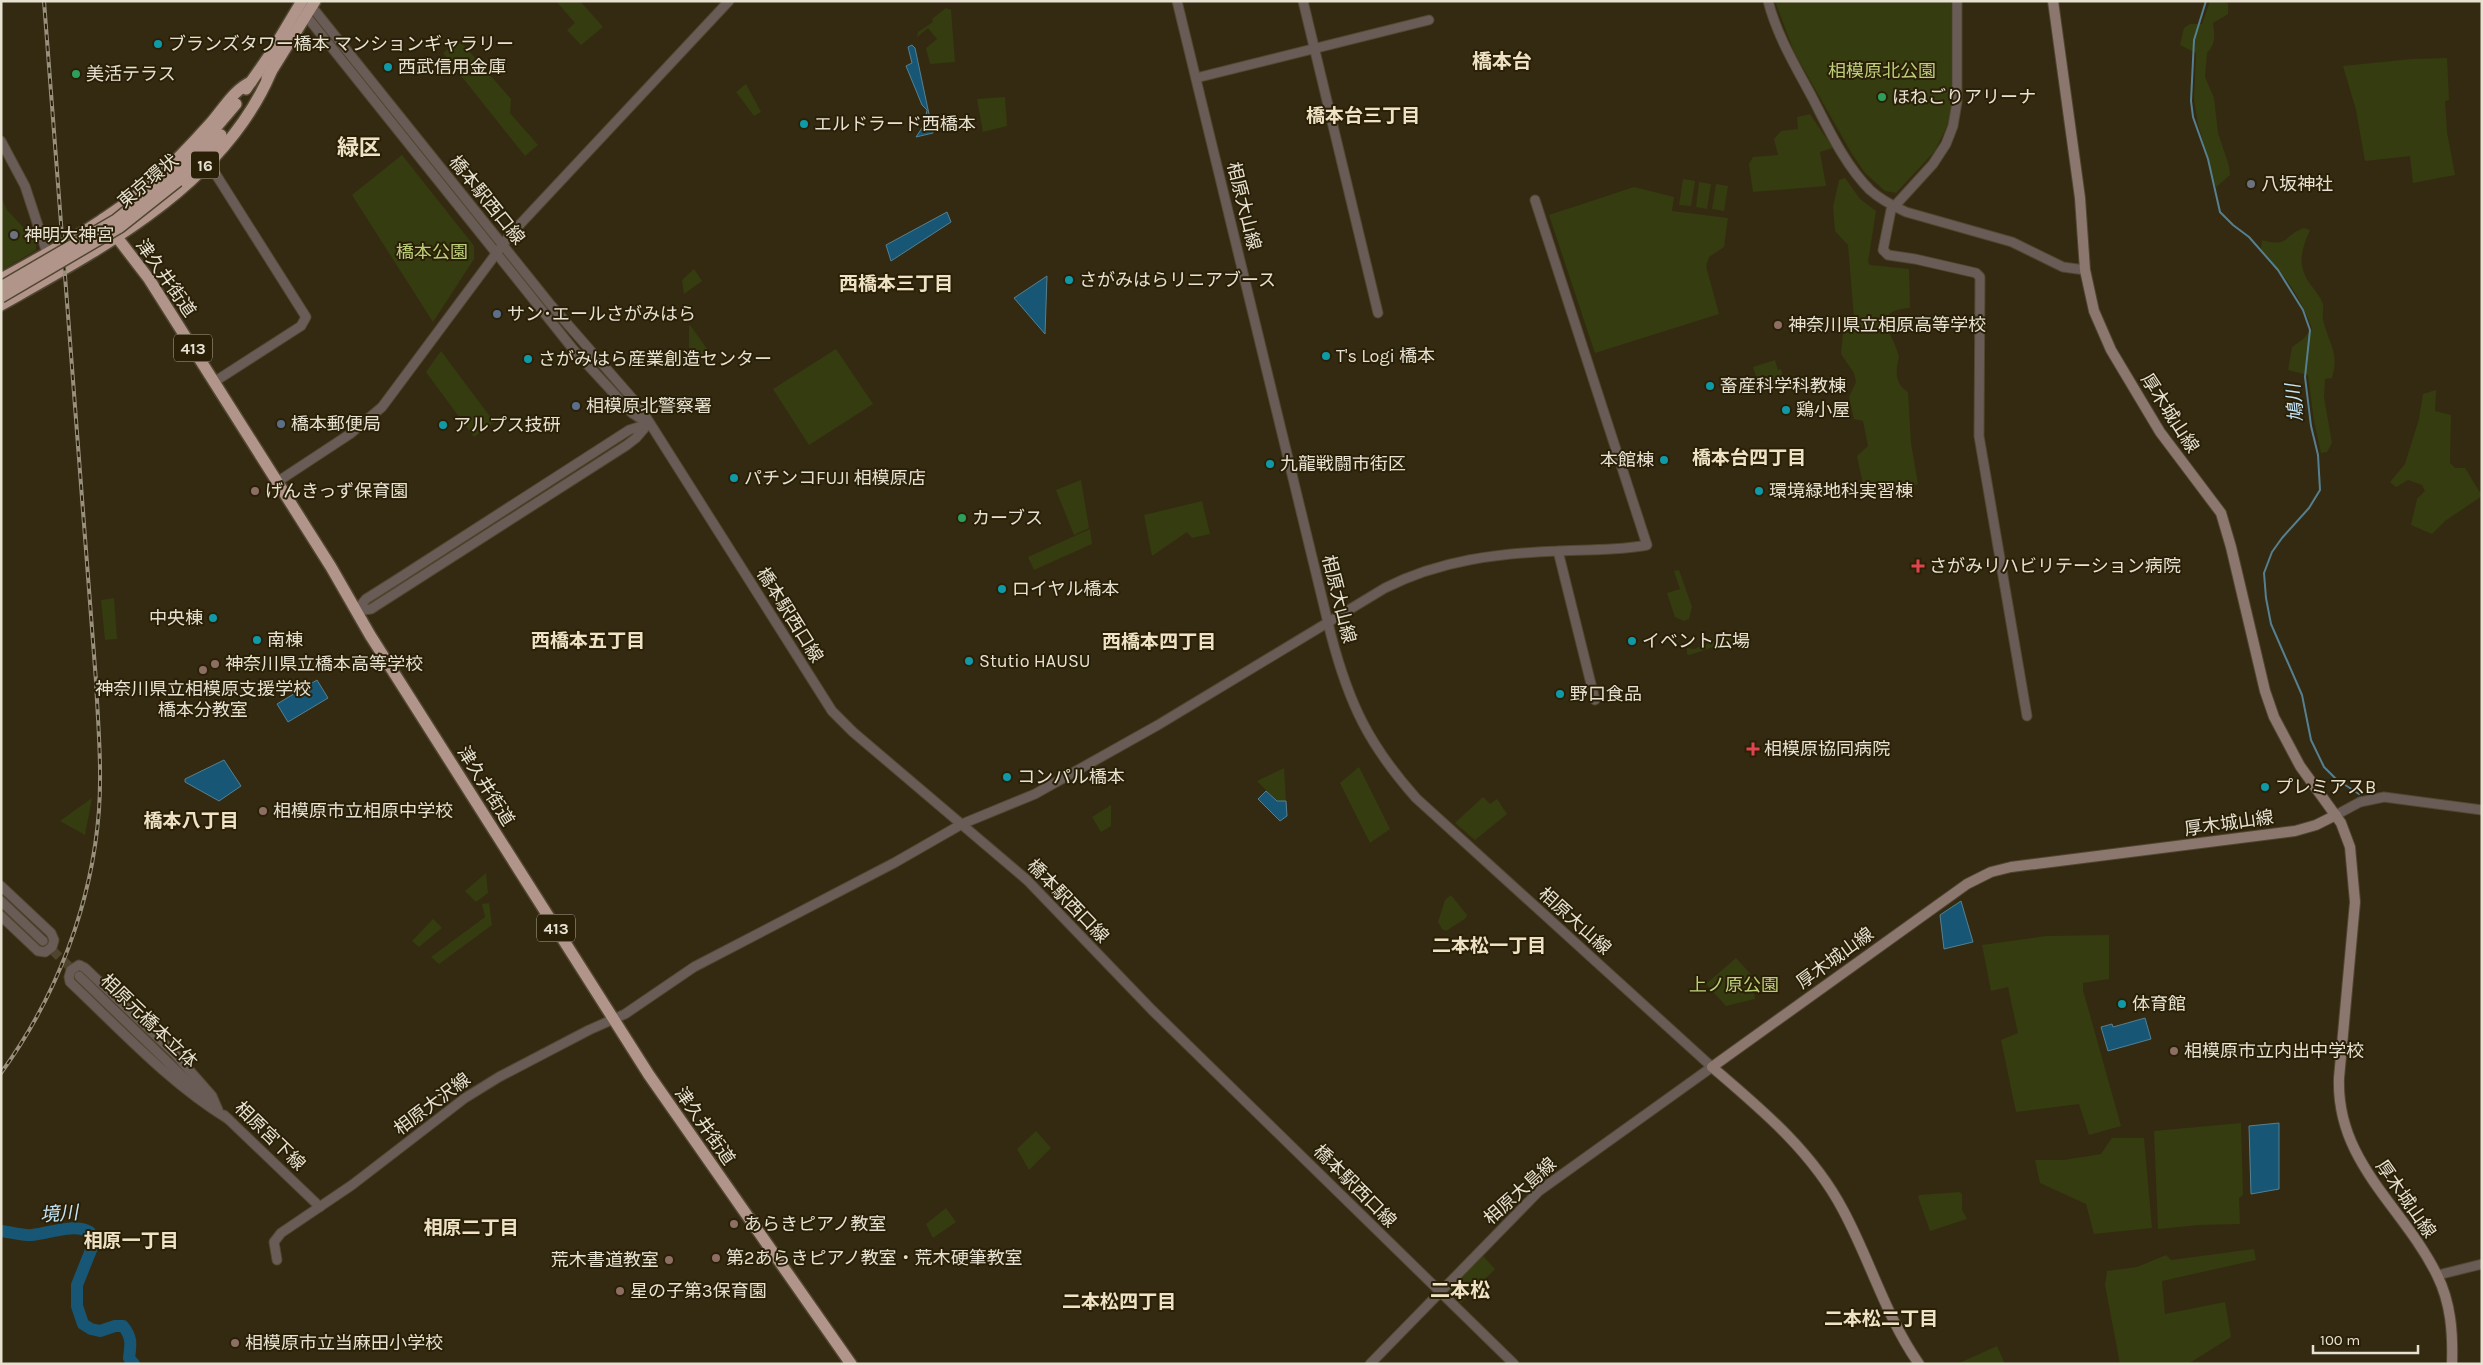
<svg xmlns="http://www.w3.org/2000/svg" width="2483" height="1365" font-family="Karla,'Noto Sans JP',sans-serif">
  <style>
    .green { fill: #353c0f }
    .water { fill: #175775; stroke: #558091 }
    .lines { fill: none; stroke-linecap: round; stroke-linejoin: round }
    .stream { stroke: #558091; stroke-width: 2 }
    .river { stroke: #175775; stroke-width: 12 }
    .tertiary-tunnel { stroke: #4f452e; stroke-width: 9; stroke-dasharray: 9 4.5; stroke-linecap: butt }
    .tertiary-casing { stroke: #514730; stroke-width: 11 }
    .secondary-casing { stroke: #514730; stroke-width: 12 }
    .trunk-casing { stroke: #514730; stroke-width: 14 }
    .tertiary { stroke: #695c57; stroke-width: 9 }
    .secondary { stroke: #8c776f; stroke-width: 10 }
    .trunk { stroke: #b2958a; stroke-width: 11 }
    .rail-casing { stroke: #98907d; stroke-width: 4 }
    .rail { stroke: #2a2007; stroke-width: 2; stroke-dasharray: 5.5; stroke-linecap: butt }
    .trunk-bridge-casing { stroke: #514730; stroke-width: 14; stroke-linecap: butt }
    .trunk-bridge { stroke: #b2958a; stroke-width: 11 }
    .culture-dot { fill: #0f9aa8; stroke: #2a2007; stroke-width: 2 }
    .leisure-dot { fill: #2e9e5b; stroke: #2a2007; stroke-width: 2 }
    .worship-dot { fill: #6b7280; stroke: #2a2007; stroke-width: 2 }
    .service-dot { fill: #5c6f8a; stroke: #2a2007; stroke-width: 2 }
    .education-dot { fill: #8d6e63; stroke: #2a2007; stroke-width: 2 }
    .health-dot { fill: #e0444e; stroke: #2a2007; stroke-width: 2 }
    .labels { text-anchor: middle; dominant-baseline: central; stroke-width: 4; stroke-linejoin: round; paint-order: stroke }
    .shield { fill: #2a2007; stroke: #aea795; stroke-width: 1 }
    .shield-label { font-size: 16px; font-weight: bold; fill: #e7e1d2 }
    .poi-label { font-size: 18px; fill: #e7e1d2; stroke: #2a2007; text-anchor: start }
    .park-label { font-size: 18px; fill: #bdce7b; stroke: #2a2007 }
    .street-label { font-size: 18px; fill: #e7e1d2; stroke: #2a2007 }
    .neighbourhood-label { font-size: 19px; font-weight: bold; fill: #f0e3c5; stroke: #2a2007 }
    .water-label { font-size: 19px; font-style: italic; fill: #c4e5f8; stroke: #2a2007 }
    .quarter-label { font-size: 20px; font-weight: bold; fill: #f0e3c5; stroke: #2a2007 }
    .district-label { font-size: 22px; font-weight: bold; fill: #f0e3c5; stroke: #2a2007 }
  </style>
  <rect width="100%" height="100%" fill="#342a11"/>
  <g class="green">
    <polygon points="556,1 580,1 603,27 581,45 567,30 575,23"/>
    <polygon points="1775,1 1951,1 1951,107 1948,124 1935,151 1896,193 1885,191 1865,173 1852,154 1794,52"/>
    <path d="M2210 1H2225L2228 4V14L2213 23C2215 35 2216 44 2207 53L2205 77 2214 98 2218 133 2229 166 2230 175 2216 187 2198 124 2194 100 2196 53 2180 45 2184 28 2190 24H2202Z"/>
    <polygon points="946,8 951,10 955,62 930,64 926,48 937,39 928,28 917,37 918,32 933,22 932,19"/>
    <polygon points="461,42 511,99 510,113 538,145 525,156 443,53 454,44"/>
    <polygon points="2447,58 2449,100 2445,101 2447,132 2455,175 2413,183 2410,156 2365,161 2356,110 2343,66 2412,59"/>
    <polygon points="746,84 761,112 754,116 736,92"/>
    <polygon points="1005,97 1007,126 983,132 977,99"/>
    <polygon points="1810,114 1833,148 1820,152 1826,186 1753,192 1749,164 1753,157 1778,155 1774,139 1781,131 1798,129 1797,117"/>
    <polygon points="402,155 474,246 474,259 433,322 352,195"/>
    <path d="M1845 178 1860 199 1876 211 1868 262 1870 265 1909 269 1910 308C1868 311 1894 334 1899 357 1895 371 1895 384 1908 392L1911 443 1918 484 1879 500 1865 493 1857 456 1868 446 1863 421 1854 419 1849 397 1856 382 1854 373 1841 354 1843 334 1854 318 1848 245 1835 231 1833 207 1839 180Z"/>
    <polygon points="1683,179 1695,181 1691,206 1679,205"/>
    <polygon points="1699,182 1711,184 1707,209 1696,207"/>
    <polygon points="1716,184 1728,186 1724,211 1712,209"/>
    <polygon points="1634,187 1674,197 1672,211 1728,218 1724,247 1709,257 1706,266 1719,314 1595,353 1549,215"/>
    <polygon points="1,197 7,210 36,241 36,250 1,271"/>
    <path d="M2304 228 2310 230C2302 248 2297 263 2308 281 2313 288 2320 296 2323 304 2324 308 2322 314 2323 319 2328 343 2340 352 2332 378L2325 379 2324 397 2332 443 2327 452 2321 453 2314 421 2308 375 2288 370 2292 347 2302 340 2312 329C2302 299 2283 272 2261 250L2262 240C2290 248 2283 235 2304 228Z"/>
    <polygon points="694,269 702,281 684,294 682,280"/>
    <polygon points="690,325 710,353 689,369 689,326"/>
    <polygon points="836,349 873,404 809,445 773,389"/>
    <polygon points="441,351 494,422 474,437 426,372"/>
    <polygon points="1775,360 1778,370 1781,369 1785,384 1761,392 1753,367"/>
    <polygon points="2436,390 2435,411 2451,415 2450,463 2455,468 2465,468 2482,496 2445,521 2432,534 2411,525 2417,499 2425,491 2422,485 2408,480 2396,487 2390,482 2405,464 2419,419 2423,394"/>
    <polygon points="1081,480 1089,528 1074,535 1056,490"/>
    <polygon points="1202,501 1210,534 1192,538 1187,532 1152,556 1144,515"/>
    <polygon points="1090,529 1092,544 1034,570 1028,557"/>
    <polygon points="1679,570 1692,607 1689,619 1684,621 1675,617 1667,593 1680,589 1674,571"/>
    <polygon points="114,598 117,639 105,640 101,600"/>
    <polygon points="1731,634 1733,640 1690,655 1687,654 1687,648 1694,649"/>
    <polygon points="1359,767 1390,829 1370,843 1340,783"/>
    <polygon points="1284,768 1286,801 1277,801 1257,781"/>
    <polygon points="1483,797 1490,804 1497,799 1507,814 1475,840 1455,823"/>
    <polygon points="92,798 85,835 60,821"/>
    <polygon points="1111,805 1111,826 1101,832 1092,817"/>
    <polygon points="486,873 488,893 476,902 465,891"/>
    <polygon points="1451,895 1467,915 1466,918 1446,931 1442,929 1438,922 1445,900"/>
    <polygon points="489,903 492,925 439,964 431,957 485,917 482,904"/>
    <polygon points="433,919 442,928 419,947 412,941"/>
    <polygon points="2109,935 2109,979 2083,983 2083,990 2121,1126 2089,1135 2079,1104 2016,1112 2001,1040 2018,1033 2008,987 1991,991 1982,945 2046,936"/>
    <polygon points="1736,958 1764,989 1754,993 1755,999 1726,1006 1706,984"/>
    <polygon points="2241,1123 2243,1195 2239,1198 2240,1224 2199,1225 2158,1229 2154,1131"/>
    <polygon points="1036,1131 1051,1148 1029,1170 1017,1149"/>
    <polygon points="2112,1138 2144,1138 2152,1228 2094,1234 2086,1204 2040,1183 2035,1160 2064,1160 2101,1154"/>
    <polygon points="1960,1192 1962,1195 1962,1210 1967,1219 1930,1231 1918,1197 1919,1195"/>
    <polygon points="946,1208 956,1222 933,1238 926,1224"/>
    <polygon points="2254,1249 2256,1260 2162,1281 2165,1314 2225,1302 2231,1337 2188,1364 2120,1364 2105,1285 2107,1271 2137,1267 2166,1255 2171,1260"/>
    <polygon points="1483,1256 1495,1269 1461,1303 1448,1291"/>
    <polygon points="1997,1346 2005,1364 1957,1364"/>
  </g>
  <g class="water">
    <polygon points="912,45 915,48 933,133 916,137 924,125 927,110 922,105 906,66 912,63 908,47"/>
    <polygon points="947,212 951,222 891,261 886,245"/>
    <polygon points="1047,276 1045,334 1014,298"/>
    <polygon points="317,680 328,698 288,722 277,704"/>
    <polygon points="224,760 241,786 219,801 185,782 185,779"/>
    <polygon points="1266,791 1277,801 1286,801 1287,816 1280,821 1258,799"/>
    <polygon points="1961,901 1973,942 1944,949 1940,915"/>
    <polygon points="2145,1018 2151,1039 2108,1051 2101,1027 2112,1024 2113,1027"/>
    <polygon points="2279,1123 2279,1189 2251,1194 2249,1126"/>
  </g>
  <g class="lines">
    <polyline class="stream" points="2206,1 2194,40 2191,101 2193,117 2208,159 2220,212 2233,225 2249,237 2278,270 2303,310 2310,330 2305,377 2311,426 2318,455 2320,490 2309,508 2282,538 2272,552 2264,573 2266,598 2271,624 2302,695 2311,740 2324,767 2336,779 2359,794"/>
    <path class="river" d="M1 1231C11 1232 23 1236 32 1235 51 1233 73 1223 90 1232L93 1245 77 1285V1306L83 1324 91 1329 100 1331 115 1326H123C132 1337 131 1344 129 1358L134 1364"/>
    <polyline class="tertiary-tunnel" points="43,941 79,976"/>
    <defs>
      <g id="tertiary">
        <path d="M1177 1 1331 635C1349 704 1369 745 1416 798L1712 1067 1539 1191 1370 1364"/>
        <polyline points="1303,1 1378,313"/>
        <path d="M1768 1C1777 36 1796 67 1813 99 1829 130 1845 165 1870 190 1881 200 1893 206 1906 212L2012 242 2063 267 2085 270"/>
        <polyline points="1957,1 1957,102 1953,126 1946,144 1933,164 1891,210 1883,250 1888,255 1915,259 1976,273 1980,277 1979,436 2027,716"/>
        <polyline points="307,6 312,7 550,304 639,406 832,711 853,732 1027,880 1152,1010 1514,1364"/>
        <polyline points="304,13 573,349 632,413 646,422"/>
        <polyline points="1196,78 1429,20"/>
        <polyline points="1,141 25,186 47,253"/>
        <polyline points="208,162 306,317 301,326 214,382"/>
        <polyline points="277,482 350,434 382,407 510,235 729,1"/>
        <polyline points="1558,551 1595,700"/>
        <polyline points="356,611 371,609 627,445 636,438 648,424"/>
        <polyline points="356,611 366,599 393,582 629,430 648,424"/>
        <polyline points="2336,815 2360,802 2384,797 2482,810"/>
        <polyline points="1,886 51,933 54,940 52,947 45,952 38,951 1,916"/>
        <polyline points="1,901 43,941"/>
        <polyline points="79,976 212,1105"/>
        <path d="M218 1110 212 1096 175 1054 85 968 79 965 71 970 69 977 70 982C121 1030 168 1082 228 1119"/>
        <polyline points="224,1115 320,1207"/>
        <path d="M277 1260 274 1242 281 1233 352 1185 465 1098 499 1077 589 1030 625 1014 694 967 894 863 962 824 1035 794 1158 725 1385 588C1440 560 1499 553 1559 551 1588 549 1618 551 1647 545L1535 200"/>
        <polyline points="2438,1275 2482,1264"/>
      </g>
      <g id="secondary">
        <path d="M2053 1 2080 198 2085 270 2094 311 2111 350 2160 432 2221 513 2231 547 2265 691 2274 717 2300 766 2341 823 2350 847 2355 902 2339 1078C2336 1162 2403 1206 2437 1275 2451 1303 2453 1333 2452 1364"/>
        <path d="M1919 1364C1886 1317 1870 1260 1843 1210 1812 1151 1761 1109 1712 1067L1967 884 1991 872 2011 867 2295 831 2316 825 2336 815"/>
      </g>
      <g id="trunk">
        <polyline points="267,78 315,1"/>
        <polyline points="246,89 269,56 302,1"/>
        <polyline points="172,175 196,151 236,104"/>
        <polyline points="178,181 221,135"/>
        <polyline points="103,219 149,279 331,567 370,635 649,1075 851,1364"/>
        <path d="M1 279C54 250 109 220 155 180 174 163 192 144 209 125 222 111 233 90 251 82"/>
        <path d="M1 305C102 248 223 185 271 72"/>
      </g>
    </defs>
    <use href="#tertiary" class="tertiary-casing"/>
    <use href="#secondary" class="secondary-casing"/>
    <use href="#trunk" class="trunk-casing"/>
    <use href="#tertiary" class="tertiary"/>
    <use href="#secondary" class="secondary"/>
    <use href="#trunk" class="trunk"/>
    <defs>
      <path id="rail" d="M1 1073C57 996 92 904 99 810 102 767 98 724 96 681L44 1"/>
    </defs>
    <use href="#rail" class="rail-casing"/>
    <use href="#rail" class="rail"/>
    <defs>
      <g id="trunk-bridge">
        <polyline points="1,287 116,220 172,175"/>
        <polyline points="1,297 120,227 178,181"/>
      </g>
    </defs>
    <use href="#trunk-bridge" class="trunk-bridge-casing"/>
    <use href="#trunk-bridge" class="trunk-bridge"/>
  </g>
  <g class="culture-dot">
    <circle cx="158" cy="44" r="5"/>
    <circle cx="388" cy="67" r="5"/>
    <circle cx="804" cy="124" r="5"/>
    <circle cx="1069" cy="280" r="5"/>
    <circle cx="1326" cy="356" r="5"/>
    <circle cx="528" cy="359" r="5"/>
    <circle cx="1710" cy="386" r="5"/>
    <circle cx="1786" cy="410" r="5"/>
    <circle cx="443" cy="425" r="5"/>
    <circle cx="1664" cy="460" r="5"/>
    <circle cx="1270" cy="464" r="5"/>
    <circle cx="734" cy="478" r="5"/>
    <circle cx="1759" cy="491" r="5"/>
    <circle cx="1002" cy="589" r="5"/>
    <circle cx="213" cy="618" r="5"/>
    <circle cx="257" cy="640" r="5"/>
    <circle cx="1632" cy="641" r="5"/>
    <circle cx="969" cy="661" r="5"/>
    <circle cx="1560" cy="694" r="5"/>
    <circle cx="1007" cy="777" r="5"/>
    <circle cx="2265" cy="787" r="5"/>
    <circle cx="2122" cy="1004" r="5"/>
  </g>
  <g class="leisure-dot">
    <circle cx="76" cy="74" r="5"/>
    <circle cx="1882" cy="97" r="5"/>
    <circle cx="962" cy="518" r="5"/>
  </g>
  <g class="worship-dot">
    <circle cx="2251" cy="184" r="5"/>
    <circle cx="14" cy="235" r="5"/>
  </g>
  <g class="service-dot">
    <circle cx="497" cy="314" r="5"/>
    <circle cx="576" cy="406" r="5"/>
    <circle cx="281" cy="424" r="5"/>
  </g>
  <g class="education-dot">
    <circle cx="1778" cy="325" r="5"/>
    <circle cx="255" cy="491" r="5"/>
    <circle cx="215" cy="664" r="5"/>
    <circle cx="203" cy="670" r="5"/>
    <circle cx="263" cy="811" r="5"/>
    <circle cx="2174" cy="1051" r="5"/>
    <circle cx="734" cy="1224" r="5"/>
    <circle cx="716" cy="1258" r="5"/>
    <circle cx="669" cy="1260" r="5"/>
    <circle cx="620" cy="1291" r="5"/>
    <circle cx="235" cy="1343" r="5"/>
  </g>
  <g class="health-dot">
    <path d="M1915.5 558.5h5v5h5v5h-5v5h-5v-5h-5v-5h5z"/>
    <path d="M1750.5 741.5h5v5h5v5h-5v5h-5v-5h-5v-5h5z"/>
  </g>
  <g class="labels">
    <g class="shield">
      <rect x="191" y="151.5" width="28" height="27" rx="4"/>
      <rect x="174" y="334.5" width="38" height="27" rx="4"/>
      <rect x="537" y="914.5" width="38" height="27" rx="4"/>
    </g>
    <g class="shield-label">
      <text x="205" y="165">16</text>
      <text x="193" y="348">413</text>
      <text x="556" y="928">413</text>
    </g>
    <g class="poi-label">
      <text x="168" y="44">ブランズタワー橋本 マンションギャラリー</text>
      <text x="398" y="67">西武信用金庫</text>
      <text x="86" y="74">美活テラス</text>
      <text x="1892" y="97">ほねごりアリーナ</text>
      <text x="814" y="124">エルドラード西橋本</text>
      <text x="2261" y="184">八坂神社</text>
      <text x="24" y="235">神明大神宮</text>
      <text x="1079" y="280">さがみはらリニアブース</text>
      <text x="507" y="314">サン･エールさがみはら</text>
      <text x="1788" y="325">神奈川県立相原高等学校</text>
      <text x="1336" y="356">T's Logi 橋本</text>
      <text x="538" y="359">さがみはら産業創造センター</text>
      <text x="1720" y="386">畜産科学科教棟</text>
      <text x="586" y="406">相模原北警察署</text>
      <text x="1796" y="410">鶏小屋</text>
      <text x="291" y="424">橋本郵便局</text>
      <text x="453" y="425">アルプス技研</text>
      <text x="1654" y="460" text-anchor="end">本館棟</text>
      <text x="1280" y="464">九龍戦闘市街区</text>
      <text x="744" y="478">パチンコFUJI 相模原店</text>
      <text x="265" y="491">げんきっず保育園</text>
      <text x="1769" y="491">環境緑地科実習棟</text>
      <text x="972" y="518">カーブス</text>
      <text x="1929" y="566">さがみリハビリテーション病院</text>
      <text x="1012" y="589">ロイヤル橋本</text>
      <text x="203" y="618" text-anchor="end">中央棟</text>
      <text x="267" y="640">南棟</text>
      <text x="1642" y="641">イベント広場</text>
      <text x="979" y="661">Stutio HAUSU</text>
      <text x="225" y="664">神奈川県立橋本高等学校</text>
      <text x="203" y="689" text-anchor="middle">神奈川県立相模原支援学校<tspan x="203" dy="21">橋本分教室</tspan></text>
      <text x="1570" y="694">野口食品</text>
      <text x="1764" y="749">相模原協同病院</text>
      <text x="1017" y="777">コンパル橋本</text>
      <text x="2275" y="787">プレミアスB</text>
      <text x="273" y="811">相模原市立相原中学校</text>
      <text x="2132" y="1004">体育館</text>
      <text x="2184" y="1051">相模原市立内出中学校</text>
      <text x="744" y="1224">あらきピアノ教室</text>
      <text x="726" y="1258">第2あらきピアノ教室・荒木硬筆教室</text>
      <text x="659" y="1260" text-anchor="end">荒木書道教室</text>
      <text x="630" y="1291">星の子第3保育園</text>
      <text x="245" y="1343">相模原市立当麻田小学校</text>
    </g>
    <g class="park-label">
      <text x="1882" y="71">相模原北公園</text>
      <text x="432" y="252">橋本公園</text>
      <text x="1734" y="985">上ノ原公園</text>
    </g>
    <g class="street-label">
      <text transform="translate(148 181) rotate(-40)">東京環状</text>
      <text transform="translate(487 200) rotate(51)">橋本駅西口線</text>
      <text transform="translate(1244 206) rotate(76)">相原大山線</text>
      <text transform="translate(166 278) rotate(55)">津久井街道</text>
      <text transform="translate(2170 413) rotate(57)">厚木城山線</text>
      <text transform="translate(1339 599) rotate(76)">相原大山線</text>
      <text transform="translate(790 615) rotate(58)">橋本駅西口線</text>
      <text transform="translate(486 786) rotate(58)">津久井街道</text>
      <text transform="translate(2229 823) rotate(-8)">厚木城山線</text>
      <text transform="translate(1068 901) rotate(46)">橋本駅西口線</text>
      <text transform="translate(1575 921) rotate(42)">相原大山線</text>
      <text transform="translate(1835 958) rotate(-36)">厚木城山線</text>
      <text transform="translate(149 1021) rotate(44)">相原元橋本立体</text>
      <text transform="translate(432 1104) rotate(-37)">相原大沢線</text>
      <text transform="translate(705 1126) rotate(55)">津久井街道</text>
      <text transform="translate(270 1136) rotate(44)">相原宮下線</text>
      <text transform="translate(1355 1186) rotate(45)">橋本駅西口線</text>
      <text transform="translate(1520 1191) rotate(-42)">相原大島線</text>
      <text transform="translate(2406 1199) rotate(55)">厚木城山線</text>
    </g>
    <g class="neighbourhood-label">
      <text x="1363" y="116">橋本台三丁目</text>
      <text x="896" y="284">西橋本三丁目</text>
      <text x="1749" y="458">橋本台四丁目</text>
      <text x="588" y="641">西橋本五丁目</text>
      <text x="1159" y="642">西橋本四丁目</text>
      <text x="191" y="821">橋本八丁目</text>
      <text x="1489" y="946">二本松一丁目</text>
      <text x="471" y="1228">相原二丁目</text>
      <text x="131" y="1241">相原一丁目</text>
      <text x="1119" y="1302">二本松四丁目</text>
      <text x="1881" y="1319">二本松二丁目</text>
    </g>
    <g class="water-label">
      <text transform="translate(2295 403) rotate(-96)">鳩川</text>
      <text transform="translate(59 1214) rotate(-4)">境川</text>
    </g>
    <g class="quarter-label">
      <text x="1502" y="61">橋本台</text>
      <text x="1460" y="1290">二本松</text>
    </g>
    <g class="district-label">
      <text x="359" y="148">緑区</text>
    </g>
  </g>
  <rect width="2483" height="1365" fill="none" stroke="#e7e1d2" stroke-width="5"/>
  <path d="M2313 1345v8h105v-8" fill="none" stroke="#e7e1d2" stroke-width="2.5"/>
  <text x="2320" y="1345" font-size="15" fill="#e7e1d2" stroke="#2a2007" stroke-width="4" paint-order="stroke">100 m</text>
</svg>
